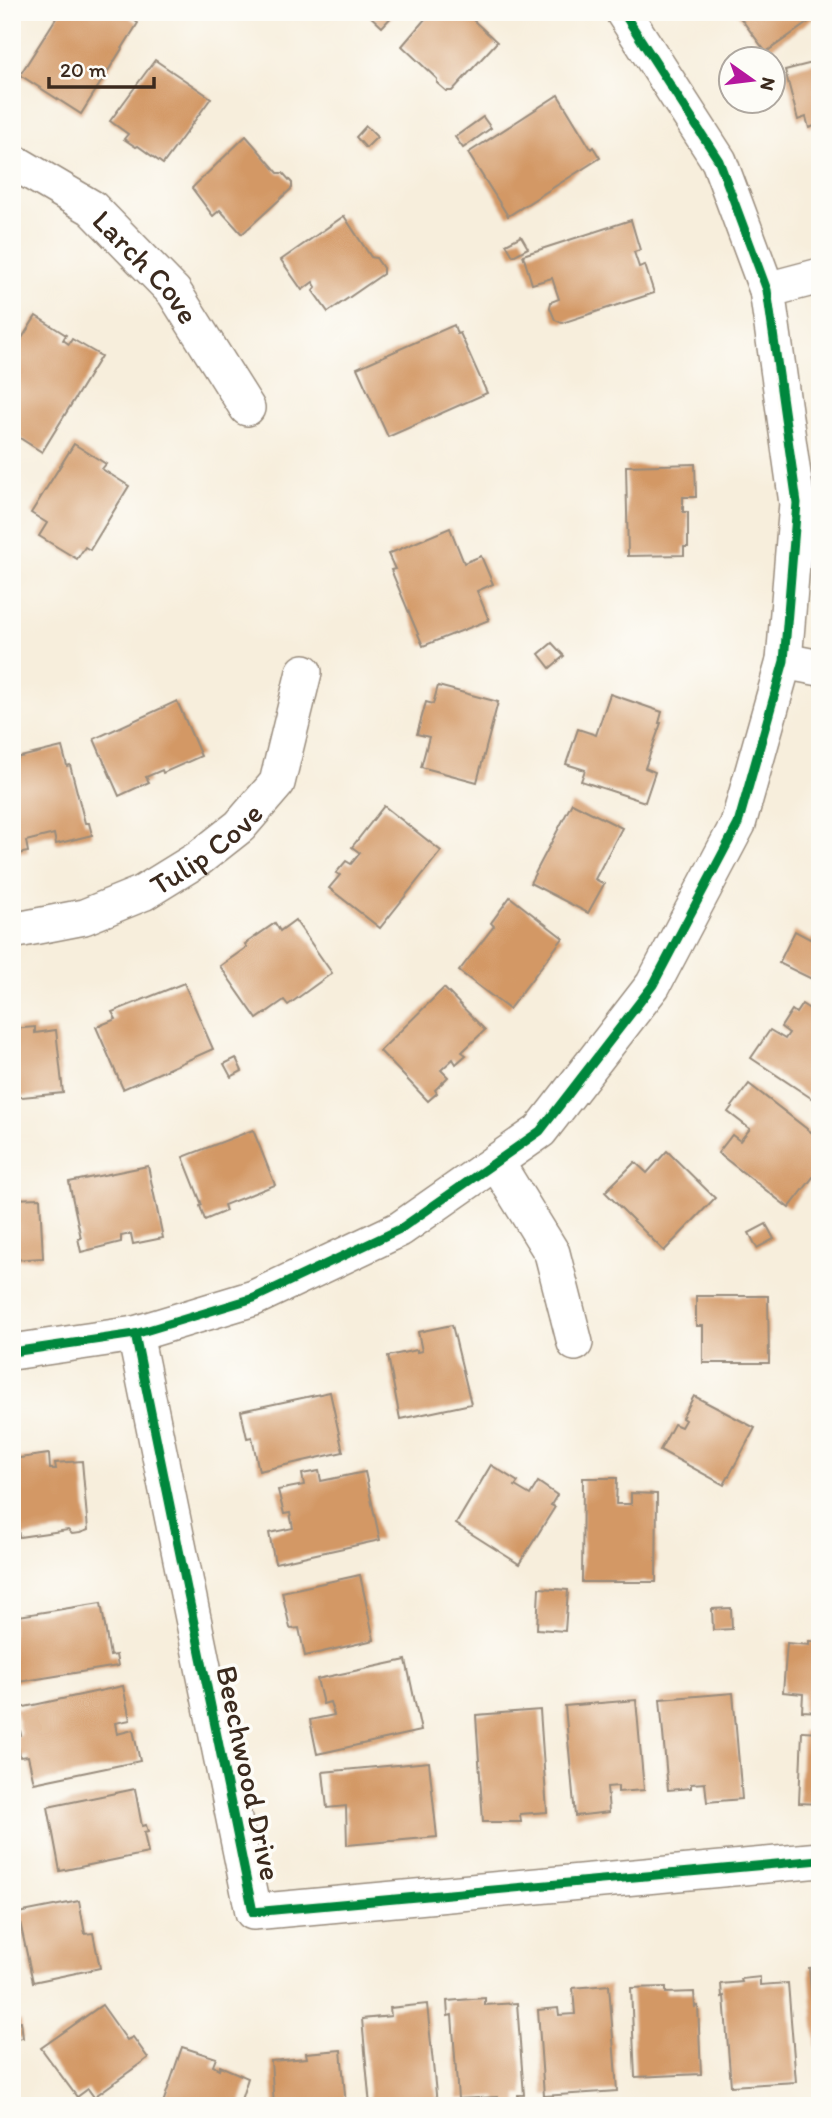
<svg xmlns="http://www.w3.org/2000/svg" width="832" height="2118" font-family="Itim,sans-serif">
  <style>
    .building { fill: #d39865 }
    .lines { fill: none; stroke-linecap: round; stroke-linejoin: round }
    .minor-casing { stroke: #998c7d; stroke-width: 38 }
    .minor { stroke: #fff; stroke-width: 35 }
    .cycleway-casing { stroke: #fdfcf7; stroke-width: 13 }
    .cycleway { stroke: #00873e; stroke-width: 9 }
    .labels { text-anchor: middle; dominant-baseline: central; stroke-width: 7; stroke-linejoin: round; paint-order: stroke }
    .street-label { font-size: 30px; fill: #3b2a1e; stroke: #fdfcf7 }
  </style>
  <rect width="100%" height="100%" fill="#fdfcf7"/>
  <filter id="ink" filterUnits="userSpaceOnUse"><feTurbulence type="fractalNoise" baseFrequency=".0143" numOctaves="2"/><feDisplacementMap in="SourceGraphic" scale="14" xChannelSelector="R" yChannelSelector="G"/><feConvolveMatrix kernelMatrix="1 2 1 2 8 2 1 2 1" color-interpolation-filters="sRGB"/></filter>
  <filter id="wash" filterUnits="userSpaceOnUse"><feTurbulence type="fractalNoise" baseFrequency=".00686" numOctaves="4" result="noise"/><feDisplacementMap in="SourceGraphic" scale="28" xChannelSelector="R" yChannelSelector="G"/><feGaussianBlur stdDeviation="1.57" result="paint"/><feColorMatrix in="noise" values="0 0 0 0 0 0 0 0 0 0 0 0 0 0 0 0 0 1.4 0 .05"/><feComposite in="paint" operator="in"/></filter>
  <g filter="url(#wash)">
    <rect width="100%" height="100%" fill="#f7eedc"/>
    <g id="blocks">
      <g class="building">
        <polygon points="60,12 122,12 138,23 81,114 20,75"/>
        <polygon points="366,12 396,12 382,27"/>
        <polygon points="431,12 480,12 473,20 497,42 452,91 446,91 437,83 437,79 402,46"/>
        <polygon points="736,12 820,12 820,14 766,52"/>
        <polygon points="155,60 211,98 163,164 138,146 136,147 124,139 128,134 110,121"/>
        <polygon points="820,61 820,124 809,128 806,117 798,120 785,70"/>
        <polygon points="558,95 591,149 593,147 600,158 508,216 468,153"/>
        <polygon points="483,117 491,128 463,148 455,137"/>
        <polygon points="366,126 377,137 366,148 356,137"/>
        <polygon points="246,136 278,173 283,173 292,183 292,188 242,234 220,210 213,216 192,188"/>
        <polygon points="344,216 371,257 376,258 383,268 383,274 328,312 313,291 316,287 313,282 302,290 281,260"/>
        <polygon points="631,220 640,250 634,252 639,267 645,265 654,293 562,323 555,320 550,308 551,302 559,299 552,278 532,284 523,255"/>
        <polygon points="521,236 528,248 513,256 506,244"/>
        <polygon points="36,316 66,335 63,340 69,344 72,339 101,356 42,452 12,433 12,354"/>
        <polygon points="454,325 457,334 460,333 487,393 388,437 357,368"/>
        <polygon points="74,444 106,464 102,469 129,486 90,550 85,547 77,559 39,536 47,523 31,513"/>
        <polygon points="695,464 696,497 683,497 683,512 688,512 688,547 684,547 684,555 628,556 626,466"/>
        <polygon points="450,528 464,563 481,556 493,584 477,591 489,620 423,646 391,570 395,569 388,554"/>
        <polygon points="552,643 564,656 550,668 539,654"/>
        <polygon points="438,686 498,702 477,782 421,767 429,737 417,734 426,702 433,704"/>
        <polygon points="610,694 662,712 659,723 661,723 645,768 655,772 645,802 581,781 585,770 566,764 578,729 596,735"/>
        <polygon points="177,701 201,756 163,773 162,770 146,777 149,782 119,796 94,739"/>
        <polygon points="62,747 67,766 70,765 85,823 89,823 92,835 56,844 54,834 26,841 28,852 12,855 12,759"/>
        <polygon points="572,803 622,828 595,879 604,884 588,913 530,883"/>
        <polygon points="384,806 441,851 380,928 329,888 340,875 336,873 346,861 351,864 360,853 352,847"/>
        <polygon points="510,897 563,938 509,1009 459,971 494,926 491,923"/>
        <polygon points="820,914 820,983 779,963 795,931 812,940 818,927 814,926"/>
        <polygon points="295,920 332,973 288,1005 284,1000 257,1019 220,966 247,947 245,944 275,923 280,931"/>
        <polygon points="184,983 213,1049 123,1089 96,1027 116,1019 112,1012"/>
        <polygon points="444,988 485,1030 462,1052 466,1055 456,1064 453,1059 441,1070 448,1077 435,1090 437,1093 428,1101 380,1051"/>
        <polygon points="802,1004 820,1016 820,1104 751,1058 770,1030 785,1039 789,1033 781,1027 792,1010 796,1013"/>
        <polygon points="35,1027 35,1033 56,1030 63,1093 12,1098 12,1029"/>
        <polygon points="236,1058 242,1071 231,1077 224,1064"/>
        <polygon points="749,1084 820,1139 820,1168 789,1208 718,1153 732,1135 740,1141 750,1129 728,1112"/>
        <polygon points="253,1130 275,1185 224,1205 226,1211 205,1220 200,1206 202,1205 183,1157"/>
        <polygon points="667,1151 715,1198 664,1251 605,1192 635,1162 647,1173"/>
        <polygon points="148,1166 163,1238 133,1244 131,1234 121,1236 121,1242 81,1252 78,1238 81,1238 69,1182"/>
        <polygon points="40,1198 43,1258 12,1260 12,1199"/>
        <polygon points="766,1224 774,1239 757,1248 749,1233"/>
        <polygon points="696,1296 768,1296 769,1363 703,1363 703,1326 696,1326"/>
        <polygon points="452,1325 471,1404 400,1419 388,1356 417,1350 417,1352 422,1351 418,1332"/>
        <polygon points="330,1392 343,1452 259,1471 252,1437 247,1438 241,1411"/>
        <polygon points="694,1396 755,1428 724,1485 660,1450 674,1424 681,1427 685,1420 682,1418"/>
        <polygon points="49,1454 50,1469 56,1469 55,1463 82,1461 88,1530 80,1533 72,1534 68,1530 19,1537 12,1459"/>
        <polygon points="491,1465 518,1482 515,1486 530,1495 538,1482 557,1495 551,1505 555,1507 519,1564 456,1524"/>
        <polygon points="319,1471 321,1481 365,1472 380,1540 275,1563 269,1533 293,1528 290,1513 284,1514 278,1490 304,1485 302,1474"/>
        <polygon points="583,1478 617,1478 616,1504 631,1504 631,1493 657,1494 656,1582 582,1582"/>
        <polygon points="360,1575 374,1640 305,1656 299,1628 291,1629 290,1628 282,1592"/>
        <polygon points="539,1588 568,1590 565,1631 537,1629"/>
        <polygon points="101,1603 110,1656 116,1655 118,1666 12,1683 12,1617"/>
        <polygon points="731,1608 732,1629 713,1630 712,1609"/>
        <polygon points="809,1641 820,1642 820,1712 802,1711 803,1694 783,1692 787,1643 809,1645"/>
        <polygon points="406,1660 421,1731 317,1754 310,1720 334,1715 330,1702 323,1704 317,1679"/>
        <polygon points="123,1686 130,1720 115,1723 117,1734 133,1730 140,1761 34,1783 28,1756 20,1757 16,1736 21,1735 15,1709"/>
        <polygon points="733,1693 742,1799 707,1802 705,1783 691,1784 691,1788 668,1790 660,1699"/>
        <polygon points="636,1700 644,1790 618,1792 618,1786 607,1787 609,1812 575,1816 565,1706"/>
        <polygon points="540,1710 547,1812 520,1814 521,1822 483,1822 476,1715"/>
        <polygon points="802,1731 820,1732 820,1804 799,1803"/>
        <polygon points="429,1762 437,1837 347,1845 346,1806 327,1808 323,1772"/>
        <polygon points="135,1789 142,1826 146,1825 148,1832 144,1833 148,1853 60,1871 48,1807"/>
        <polygon points="79,1901 85,1934 93,1933 100,1968 33,1982 18,1913"/>
        <polygon points="820,1967 820,2049 816,2049 809,1968"/>
        <polygon points="760,1977 760,1985 788,1983 796,2082 731,2086 724,1996 722,1997 721,1984 742,1982 741,1979"/>
        <polygon points="609,1985 617,2091 544,2096 538,2010 558,2008 559,2015 575,2014 573,1988"/>
        <polygon points="666,1987 666,1993 694,1992 695,2007 698,2006 701,2074 635,2077 631,1988"/>
        <polygon points="485,1998 485,2005 517,2003 524,2095 518,2095 518,2106 498,2106 497,2097 458,2099 452,2015 448,2016 447,2001"/>
        <polygon points="427,2004 437,2104 370,2106 362,2019 391,2016 390,2008"/>
        <polygon points="102,2005 127,2040 133,2037 148,2058 94,2097 88,2089 77,2097 41,2048"/>
        <polygon points="21,2021 23,2038 12,2040 12,2022"/>
        <polygon points="182,2047 216,2058 213,2066 219,2069 220,2066 248,2078 239,2106 162,2106"/>
        <polygon points="341,2050 346,2106 274,2106 271,2061 307,2058 306,2053"/>
      </g>
    </g>
  </g>
  <g filter="url(#ink)">
    <use href="#blocks" fill-opacity="0" stroke="#998c7d" stroke-width="2"/>
    <g class="lines">
      <defs>
        <g id="minor">
          <path id="s1" d="M12 161 92 208 174 292 247 408"/>
          <polyline points="767,290 820,276"/>
          <polyline points="784,661 820,668"/>
          <path id="s2" d="M12 931 84 917 143 893 198 859 240 826 277 783 304 672"/>
          <polyline points="496,1162 552,1253 575,1343"/>
          <polyline points="135,1334 253,1912 820,1860"/>
          <polyline points="12,1352 135,1334 254,1298 400,1229 540,1131 653,985 738,824 784,661 797,503 767,290 719,161 623,12"/>
        </g>
      </defs>
      <use href="#minor" class="minor-casing"/>
      <use href="#minor" class="minor"/>
      <defs>
        <g id="cycleway">
          <polyline points="135,1334 253,1912 820,1860"/>
          <polyline points="12,1352 135,1334 254,1298 400,1229 540,1131 653,985 738,824 784,661 797,503 767,290 719,161 623,12"/>
        </g>
      </defs>
      <use href="#cycleway" class="cycleway-casing"/>
      <use href="#cycleway" class="cycleway"/>
    </g>
  </g>
  <g class="labels">
    <g class="street-label">
      <text stroke="none"><textPath href="#s1" startOffset="173">Larch Cove</textPath></text>
      <text stroke="none"><textPath href="#s2" startOffset="214">Tulip Cove</textPath></text>
      <text transform="translate(249 1773) rotate(78)">Beechwood Drive</text>
    </g>
  </g>
  <rect width="832" height="2118" fill="none" stroke="#fdfcf7" stroke-width="42"/>
  <g transform="translate(752 80) rotate(104)"><circle r="33" fill="#fdfcf7" stroke="#afa8a0" stroke-width="2"/>
  <path d="M0-5L12 26L0 18L-12 26Z" fill="#b5179e"/>
  <text y="-10" font-size="19" font-weight="bold" text-anchor="middle" fill="#3b2a1e">N</text>
  </g>
  <path d="M49 77v10h105v-10" fill="none" stroke="#3b2a1e" stroke-width="3.5"/>
  <text x="60" y="77" font-size="21" fill="#3b2a1e" stroke="#fdfcf7" stroke-width="5" paint-order="stroke">20 m</text>
</svg>
